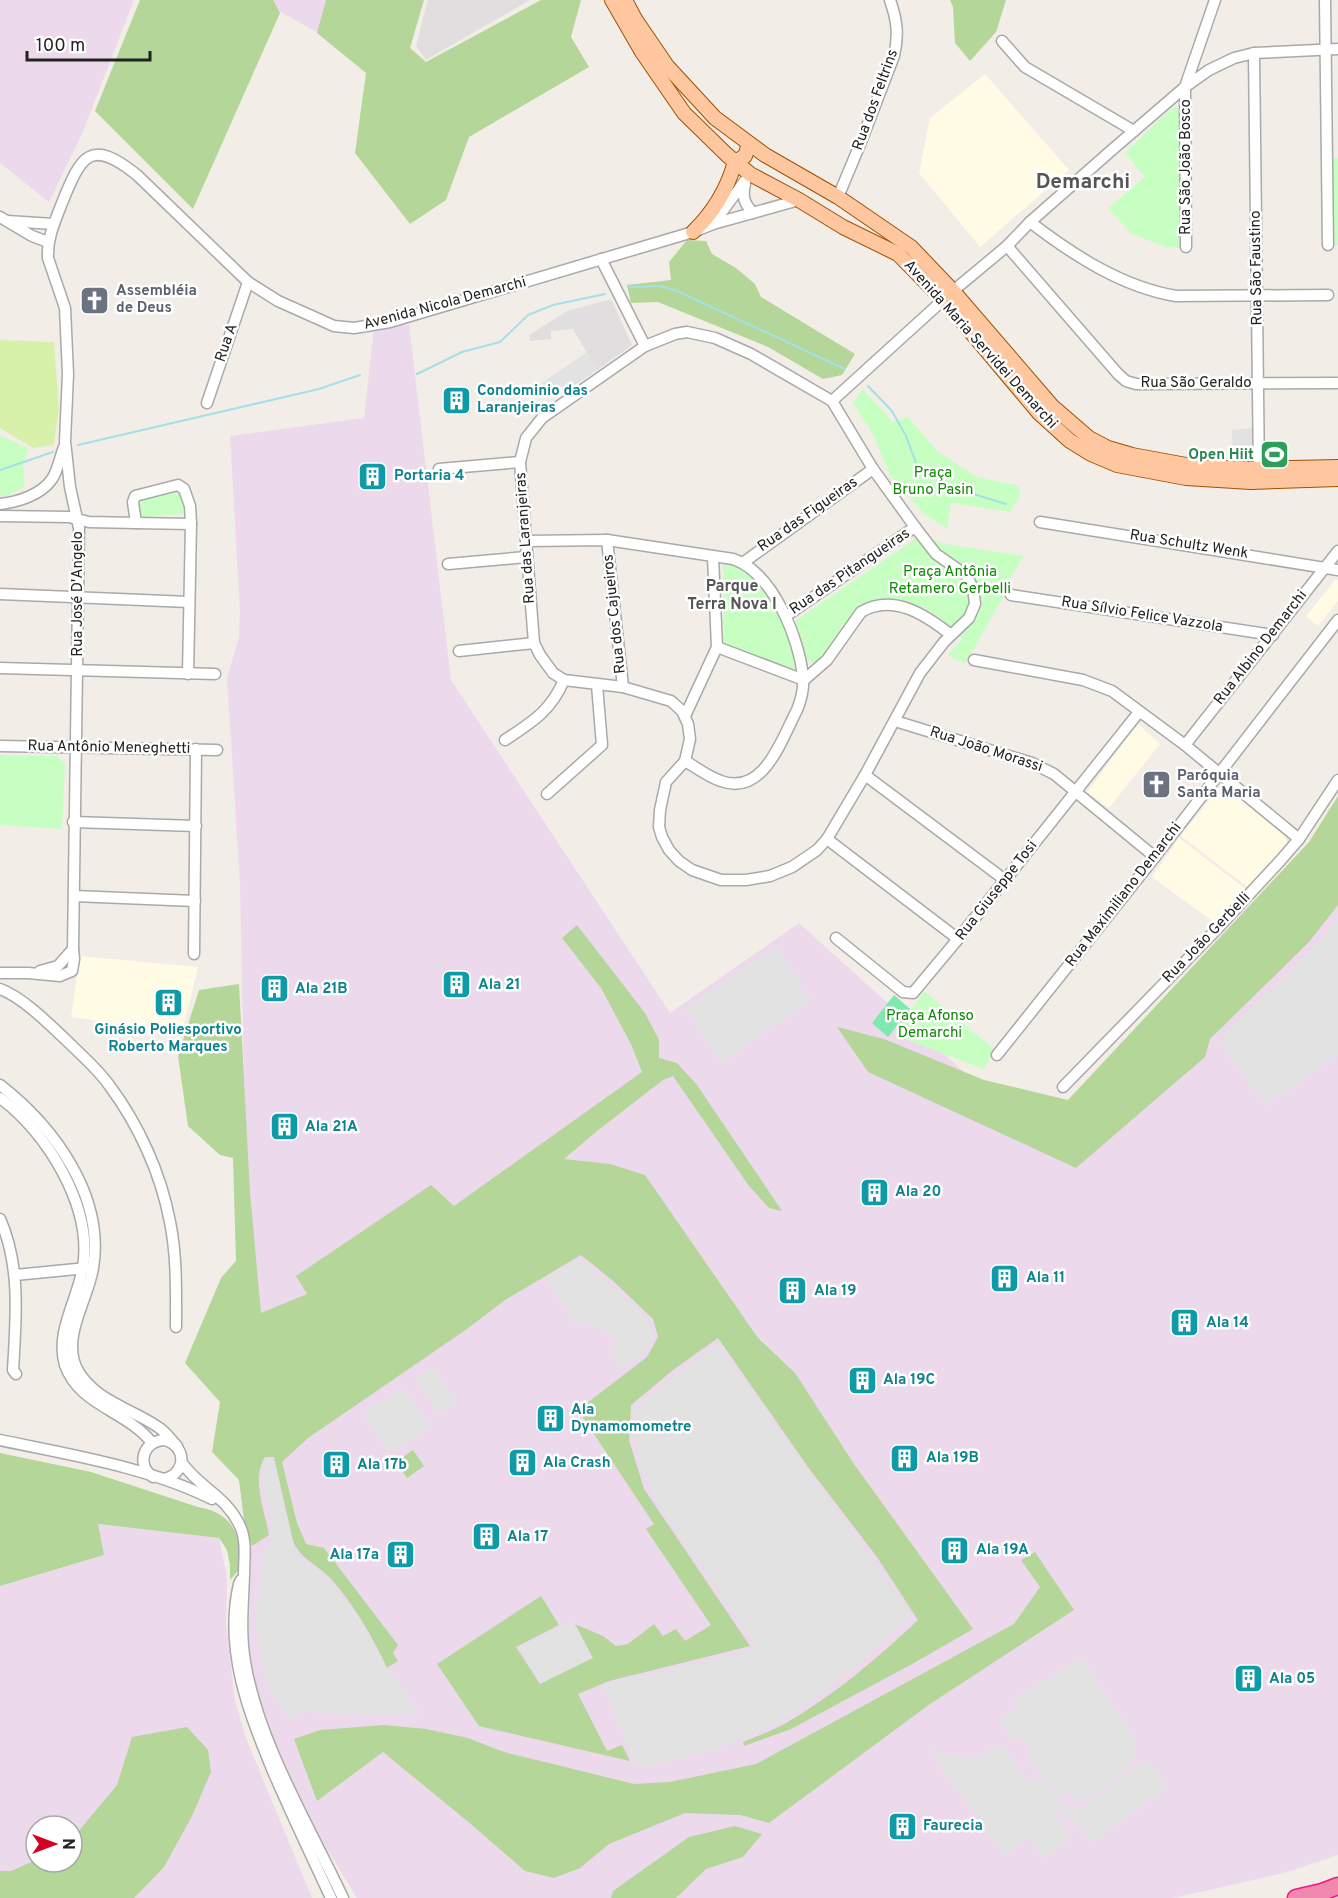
<svg xmlns="http://www.w3.org/2000/svg" width="1338" height="1898" font-family="Overpass,sans-serif">
  <style>
    .residential { fill: #e0dedf }
    .industrial { fill: #ecd9ec; fill-rule: evenodd }
    .education { fill: #fffbe4 }
    .grass { fill: #d8f1aa }
    .forest { fill: #b4d698 }
    .park { fill: #c7ffc2 }
    .pitch { fill: #7fe8ae }
    .parking { fill: #e2e2e2 }
    .lines { fill: none; stroke-linecap: round; stroke-linejoin: round }
    .stream { stroke: #a4e0e4; stroke-width: 2 }
    .minor-casing { stroke: #a9a9a9; stroke-width: 13 }
    .major-casing { stroke: #9f5100; stroke-width: 16 }
    .highway-casing { stroke: #ed1884; stroke-width: 19 }
    .minor { stroke: #fff; stroke-width: 10 }
    .major { stroke: #ffc7a0; stroke-width: 14 }
    .highway { stroke: #f089ad; stroke-width: 16 }
    .labels { text-anchor: middle; dominant-baseline: central; stroke-width: 5; stroke-linejoin: round; paint-order: stroke }
    .street-label { font-size: 15px; fill: #222; stroke: #fff }
    .worship-label { font-size: 15px; font-weight: bold; fill: #5b616d; stroke: #fff; text-anchor: start }
    .culture-label { font-size: 15px; font-weight: bold; fill: #0d838f; stroke: #fff; text-anchor: start }
    .leisure-label { font-size: 15px; font-weight: bold; fill: #27864d; stroke: #fff; text-anchor: end }
    .park-label { font-size: 15px; fill: #0c8901; stroke: #fff }
    .neighbourhood-label { font-size: 16px; font-weight: bold; fill: #555; stroke: #fff }
    .district-label { font-size: 21px; font-weight: bold; fill: #555; stroke: #fff }
  </style>
  <rect width="100%" height="100%" fill="#f3ede8"/>
  <g class="residential">
    <polygon points="428,0 530,0 426,60 416,46"/>
    <polygon points="611,299 632,345 597,370 573,329 551,331 551,339 530,341 529,335 567,311"/>
  </g>
  <g class="industrial">
    <polygon points="0,0 134,0 82,134 49,202 0,163"/>
    <polygon points="259,0 398,0 381,50 315,31"/>
    <polygon points="409,324 451,680 670,1013 799,923 1058,1157 1338,819 1338,1855 1284,1873 1173,1898 357,1898 305,1813 269,1736 248,1655 251,1560 249,1333 240,883 227,678 239,637 240,610 230,436 364,418 374,328"/>
    <path d="M97 1524 219 1538 227 1577 226 1623 235 1701 246 1738 312 1898H0V1586L104 1555ZM36 1826H72V1862H36Z"/>
  </g>
  <g class="education">
    <polygon points="985,74 1069,170 980,247 919,173 930,118"/>
    <polygon points="1335,580 1338,580 1338,601 1318,626 1306,616"/>
    <polygon points="1138,724 1160,744 1109,808 1087,792"/>
    <polygon points="1222,784 1284,835 1287,841 1286,847 1249,888 1181,836"/>
    <polygon points="1179,838 1247,890 1215,923 1152,877"/>
    <polygon points="80,956 198,967 182,1033 71,1017"/>
  </g>
  <polygon class="grass" points="0,340 54,342 59,408 54,445 33,448 0,428"/>
  <g class="forest">
    <polygon points="140,0 273,0 280,13 193,209 95,111"/>
    <polygon points="326,0 424,0 410,48 426,62 541,0 581,0 571,37 589,67 469,137 446,200 410,224 355,153 366,73 317,33"/>
    <polygon points="950,0 1006,0 996,32 970,61 955,43 953,7"/>
    <polygon points="687,240 706,241 712,254 736,268 755,284 761,297 855,354 842,375 823,379 768,347 658,302 631,303 627,285 671,280 669,262"/>
    <polygon points="1338,796 1338,905 1309,942 1210,1039 1205,1057 1076,1168 868,1072 837,1027 884,1039 984,1080 1068,1100 1309,842"/>
    <path d="M577 925 645 1013 659 1040V1058L677 1063 697 1085 782 1211 769 1208 749 1186 673 1076 663 1080 597 1131 564 1159 610 1164 645 1175 758 1338 795 1373 854 1464 973 1629 914 1663 791 1729 744 1746 743 1742C757 1736 772 1731 786 1723 834 1695 877 1659 918 1620L877 1557 808 1467 718 1338 673 1370 631 1405 629 1440 644 1489 750 1646 609 1681 578 1694 607 1751 622 1745 630 1761 479 1726 437 1664 541 1596 559 1625 516 1647 540 1684 593 1658 575 1624 603 1636 616 1646 628 1644 654 1624 663 1636 676 1629 685 1641 711 1625 646 1529 654 1524 578 1410 647 1357 658 1337 653 1319 612 1280 581 1255 505 1300 467 1329 308 1438 282 1462 297 1523 306 1544 324 1548 398 1645 393 1653 398 1661 387 1668C373 1637 354 1605 332 1580 319 1565 301 1560 293 1541L274 1457H265C251 1478 265 1512 269 1535L252 1546 244 1520 239 1480 212 1452 220 1402 185 1363 221 1278 236 1261 233 1158 220 1155 188 1126 178 1056 199 990 239 984 250 1193 261 1313 307 1294 296 1276 431 1185 454 1206 642 1072 631 1044 601 988 562 938Z"/>
    <polygon points="413,1450 424,1466 407,1478 396,1462"/>
    <path d="M0 1453 91 1472 198 1507C234 1513 243 1537 238 1571L230 1580V1565L227 1550 219 1538 98 1524 104 1555 0 1586Z"/>
    <polygon points="1035,1552 1074,1610 930,1704 769,1823 740,1815 685,1813 609,1844 580,1868 554,1878 525,1871 472,1825 383,1752 317,1801 294,1739 320,1730 384,1725 426,1729 468,1738 504,1752 634,1784 670,1782 756,1764 1014,1624 1040,1587 1021,1560"/>
    <polygon points="187,1727 208,1750 211,1772 192,1816 164,1867 134,1898 0,1898 0,1871 11,1871 36,1860 36,1862 72,1862 72,1839 117,1785 132,1737"/>
    <polygon points="735,1826 762,1834 743,1857 706,1869 676,1898 611,1898 613,1891 689,1837"/>
  </g>
  <g class="park">
    <polygon points="1174,106 1182,114 1180,248 1166,247 1132,234 1108,208 1145,177 1125,153"/>
    <rect x="1332" y="158" width="6" height="87"/>
    <polygon points="863,389 893,422 908,417 938,452 977,477 1019,486 1020,496 1010,512 951,503 947,529 924,514 890,475 874,436 853,403"/>
    <polygon points="0,435 28,448 23,466 25,486 5,497 0,496"/>
    <polygon points="166,494 179,494 184,503 183,514 142,517 139,505 143,500"/>
    <polygon points="921,535 945,544 1024,556 1007,583 987,582 987,588 1005,594 965,664 948,655 962,639 937,615 923,608 902,602 862,608 842,625 829,650 816,664 806,660 803,643 795,621"/>
    <path d="M723 564 747 567C771 595 793 635 795 672L724 645Z"/>
    <polygon points="0,755 57,756 65,764 62,829 0,825"/>
    <polygon points="924,991 995,1050 984,1069 894,1035"/>
  </g>
  <polygon class="pitch" points="894,995 910,1009 888,1037 872,1023"/>
  <g class="parking">
    <polygon points="587,352 597,370 565,392 561,386 549,394 542,383"/>
    <polygon points="1254,428 1253,462 1233,463 1232,430"/>
    <polygon points="1338,916 1338,1054 1266,1106 1222,1045 1224,1033 1277,985 1323,938"/>
    <polygon points="776,946 810,1000 721,1063 685,1009"/>
    <polygon points="580,1259 642,1312 653,1331 652,1344 638,1358 622,1370 609,1353 617,1346 608,1332 572,1320 546,1279"/>
    <polygon points="717,1344 913,1616 837,1682 781,1722 716,1749 645,1767 635,1763 602,1685 758,1649 663,1512 640,1466 632,1425 633,1408"/>
    <polygon points="433,1367 457,1403 439,1414 416,1378"/>
    <polygon points="403,1387 429,1427 389,1454 363,1413"/>
    <polygon points="273,1460 295,1549 299,1558 323,1574 357,1614 387,1668 409,1696 420,1714 367,1715 303,1712 288,1720 269,1689 262,1668 255,1625 262,1559 274,1534 261,1477 263,1462"/>
    <polygon points="572,1622 592,1658 541,1683 518,1647"/>
    <polygon points="1082,1657 1136,1742 1131,1767 1081,1802 1074,1801 1066,1787 1063,1803 1028,1759 1030,1742 1011,1738 998,1720 1017,1708 1015,1700"/>
    <polygon points="1003,1744 1029,1783 1039,1777 1060,1803 1077,1810 1147,1759 1169,1787 1091,1843 1074,1820 1055,1812 1070,1839 1043,1859 1028,1836 1004,1856 930,1750 965,1758 977,1758"/>
  </g>
  <g class="lines">
    <g class="stream">
      <polyline points="630,287 660,286 677,291 845,369"/>
      <polyline points="417,374 462,352 500,342 528,315 553,305 605,294"/>
      <polyline points="868,386 892,411 906,436 919,471 954,488 1006,504"/>
      <polyline points="78,445 319,389 360,375"/>
      <polyline points="0,470 53,452"/>
    </g>
    <defs>
      <g id="minor">
        <polyline points="1325,0 1328,245"/>
        <polyline points="1002,41 1025,67 1134,131"/>
        <polyline points="1254,53 1259,476"/>
        <path d="M745 184C742 197 744 203 753 213"/>
        <path d="M838 197 861 142 894 56C899 35 897 20 890 0"/>
        <polyline points="0,217 32,236 48,242"/>
        <polyline points="7,221 54,224"/>
        <path d="M1030 222C1073 255 1122 287 1176 296L1328 295"/>
        <polyline points="713,224 750,174"/>
        <polyline points="1007,246 1118,374 1126,381 1136,384 1152,384 1338,383"/>
        <polyline points="1186,247 1185,87 1215,0"/>
        <polyline points="601,259 645,346"/>
        <polygon points="687,332 715,338 751,354 832,401 873,469 915,527 936,554 966,575 973,588 975,604 969,618 944,642 920,673 865,775 827,839 817,850 792,867 770,876 746,880 721,880 692,870 679,861 669,850 662,837 659,827 660,810 666,782 685,761 690,739 688,724 682,711 671,701 623,687 564,680 553,673 540,655 534,643 520,462 526,438 542,418 645,346 675,334"/>
        <polyline points="832,401 953,291 1007,246 1030,222 1113,149 1185,87 1209,70 1234,58 1254,53 1338,49"/>
        <polyline points="207,403 248,282"/>
        <polyline points="439,469 520,462"/>
        <path d="M0 504C18 502 41 495 52 479 58 470 60 457 64 447"/>
        <polyline points="0,516 69,517 89,522 136,523 191,524 188,674"/>
        <polyline points="1040,522 1338,570"/>
        <polyline points="136,523 133,502 135,496 178,485 184,489 190,506 191,524"/>
        <polyline points="607,540 623,687"/>
        <path d="M526 541 607 540 733 559C773 572 800 640 803 678 804 689 801 700 797 710 782 738 764 797 721 781 708 777 696 767 685 761"/>
        <polyline points="744,562 873,469"/>
        <polyline points="448,564 526,557"/>
        <polyline points="0,594 189,602"/>
        <polyline points="1011,595 1273,635"/>
        <polyline points="786,616 915,527"/>
        <polyline points="717,647 804,680"/>
        <polyline points="459,651 534,643"/>
        <polyline points="974,660 1083,680 1112,691 1185,745 1299,839"/>
        <polyline points="0,668 215,674"/>
        <path d="M804 680 827 660 861 612C893 593 926 615 951 635"/>
        <polyline points="685,716 717,647 713,557"/>
        <polyline points="895,721 1032,763 1054,774 1155,857"/>
        <path d="M505 740C532 722 551 711 564 680"/>
        <polyline points="1185,745 1338,551"/>
        <polyline points="0,746 217,750"/>
        <polyline points="865,775 1005,880"/>
        <polyline points="547,794 602,745 597,685"/>
        <polyline points="73,822 196,826"/>
        <polyline points="827,839 958,939"/>
        <polyline points="74,896 195,901"/>
        <polyline points="836,938 903,992 913,993 958,939 1139,712"/>
        <polyline points="194,954 196,749"/>
        <polyline points="40,971 58,966 73,949"/>
        <path d="M0 973H28L60 976 72 971 74 959 73 949 79 528 70 487 65 441 68 374 65 308 48 258C47 238 55 221 62 203 81 156 90 137 137 175L248 282 278 301 334 326 354 328 390 322 693 232 713 224 799 200"/>
        <path d="M0 989C22 997 48 1023 65 1039 80 1054 97 1068 109 1085 139 1125 161 1174 170 1222 177 1256 176 1292 176 1327"/>
        <polyline points="997,1055 1147,867 1338,620"/>
        <path d="M0 1085C54 1127 105 1196 93 1268 88 1300 61 1337 77 1369 93 1400 132 1409 158 1427 166 1432 171 1440 177 1446"/>
        <polyline points="1063,1087 1216,930 1280,861 1299,839 1338,780"/>
        <path d="M0 1098C47 1132 93 1207 83 1267 78 1299 55 1332 65 1365 79 1406 128 1411 152 1443"/>
        <path d="M0 1219C21 1266 16 1319 13 1370L16 1374"/>
        <polyline points="15,1275 87,1268"/>
        <path d="M0 1440C70 1455 148 1467 212 1499"/>
        <path d="M182 1463C201 1489 226 1496 240 1526 247 1541 244 1559 244 1575 243 1603 240 1633 245 1662 259 1744 308 1823 343 1898"/>
        <path d="M153 1477C135 1464 144 1440 165 1440 188 1447 186 1474 164 1479"/>
        <path d="M241 1580 239 1584C224 1649 248 1710 272 1769 291 1813 311 1855 331 1898"/>
      </g>
      <g id="major">
        <polyline points="612,0 642,52 684,113 727,155 750,174 799,200 843,227 898,254 950,307 1039,413 1070,441 1091,454 1117,465 1186,478 1251,482 1338,479"/>
        <polyline points="625,0 635,19 667,66 715,118 765,155 838,197 911,247 953,291 1052,406 1089,438 1108,448 1132,455 1197,467 1251,469 1338,467"/>
        <path d="M693 232C714 212 727 190 735 162L745 156 749 144"/>
      </g>
      <polyline id="highway" points="1296,1898 1322,1892 1338,1886"/>
    </defs>
    <use href="#minor" class="minor-casing"/>
    <use href="#major" class="major-casing"/>
    <use href="#highway" class="highway-casing"/>
    <use href="#minor" class="minor"/>
    <use href="#major" class="major"/>
    <use href="#highway" class="highway"/>
  </g>
  <defs>
    <symbol id="church-square" viewBox="-11 -11 22 22"><rect x="-9" y="-9" width="18" height="18" rx="4" fill="#6b7280" stroke="#fff"/><path d="M-1.2-6h2.4v3.5h3.3v2.4h-3.3V6h-2.4V-.1h-3.3v-2.4h3.3Z" fill="#fff"/></symbol>
    <symbol id="building-square" viewBox="-11 -11 22 22"><rect x="-9" y="-9" width="18" height="18" rx="4" fill="#0f9aa8" stroke="#fff"/><path d="M-4-6H4V6H1V3H-1V6H-4ZM-2.5-4.3h1.7v1.8h-1.7ZM.8-4.3h1.7v1.8H.8ZM-2.5-1h1.7V.8h-1.7ZM.8-1h1.7V.8H.8Z" fill="#fff"/></symbol>
    <symbol id="stadium-square" viewBox="-11 -11 22 22"><rect x="-9" y="-9" width="18" height="18" rx="4" fill="#2e9e5b" stroke="#fff"/><path d="M0-5a6.5 5 0 1 0 0 10a6.5 5 0 1 0 0-10ZM-3.5-1.8h7v3.6h-7Z" fill="#fff"/></symbol>
  </defs>
  <g fill-rule="evenodd">
    <use href="#church-square" x="78" y="284" width="33" height="33"/>
    <use href="#building-square" x="440" y="384" width="33" height="33"/>
    <use href="#stadium-square" x="1258" y="438" width="33" height="33"/>
    <use href="#building-square" x="356" y="460" width="33" height="33"/>
    <use href="#church-square" x="1140" y="768" width="33" height="33"/>
    <use href="#building-square" x="440" y="968" width="33" height="33"/>
    <use href="#building-square" x="258" y="972" width="33" height="33"/>
    <use href="#building-square" x="152" y="986" width="33" height="33"/>
    <use href="#building-square" x="268" y="1110" width="33" height="33"/>
    <use href="#building-square" x="858" y="1176" width="33" height="33"/>
    <use href="#building-square" x="988" y="1262" width="33" height="33"/>
    <use href="#building-square" x="776" y="1274" width="33" height="33"/>
    <use href="#building-square" x="1168" y="1306" width="33" height="33"/>
    <use href="#building-square" x="846" y="1364" width="33" height="33"/>
    <use href="#building-square" x="534" y="1402" width="33" height="33"/>
    <use href="#building-square" x="888" y="1442" width="33" height="33"/>
    <use href="#building-square" x="506" y="1446" width="33" height="33"/>
    <use href="#building-square" x="320" y="1448" width="33" height="33"/>
    <use href="#building-square" x="470" y="1520" width="33" height="33"/>
    <use href="#building-square" x="938" y="1534" width="33" height="33"/>
    <use href="#building-square" x="384" y="1538" width="33" height="33"/>
    <use href="#building-square" x="1232" y="1662" width="33" height="33"/>
    <use href="#building-square" x="886" y="1810" width="33" height="33"/>
  </g>
  <g class="labels">
    <g class="street-label">
      <text transform="translate(876 100) rotate(-70)">Rua dos Feltrins</text>
      <text transform="translate(1186 167) rotate(-90)">Rua São João Bosco</text>
      <text transform="translate(1257 268) rotate(-91)">Rua São Faustino</text>
      <text transform="translate(445 304) rotate(-15)">Avenida Nicola Demarchi</text>
      <text transform="translate(227 343) rotate(-71)">Rua A</text>
      <text transform="translate(980 345) rotate(48)">Avenida Maria Servidei Demarchi</text>
      <text x="1196" y="383">Rua São Geraldo</text>
      <text transform="translate(808 515) rotate(-35)">Rua das Figueiras</text>
      <text transform="translate(526 538) rotate(-94)">Rua das Laranjeiras</text>
      <text transform="translate(1189 545) rotate(9)">Rua Schultz Wenk</text>
      <text transform="translate(850 572) rotate(-34)">Rua das Pitangueiras</text>
      <text transform="translate(78 594) rotate(-90)">Rua José D'Angelo</text>
      <text transform="translate(615 614) rotate(-96)">Rua dos Cajueiros</text>
      <text transform="translate(1142 615) rotate(9)">Rua Sílvio Felice Vazzola</text>
      <text transform="translate(1261 648) rotate(-52)">Rua Albino Demarchi</text>
      <text transform="translate(109 748) rotate(1)">Rua Antônio Meneghetti</text>
      <text transform="translate(986 750) rotate(18)">Rua João Morassi</text>
      <text transform="translate(997 891) rotate(-52)">Rua Giuseppe Tosi</text>
      <text transform="translate(1124 895) rotate(-52)">Rua Maximiliano Demarchi</text>
      <text transform="translate(1207 938) rotate(-46)">Rua João Gerbelli</text>
    </g>
    <g class="worship-label">
      <text x="116" y="291">Assembléia<tspan x="116" dy="17">de Deus</tspan></text>
      <text x="1177" y="776">Paróquia<tspan x="1177" dy="17">Santa Maria</tspan></text>
    </g>
    <g class="culture-label">
      <text x="477" y="391">Condominio das<tspan x="477" dy="17">Laranjeiras</tspan></text>
      <text x="394" y="476">Portaria 4</text>
      <text x="478" y="985">Ala 21</text>
      <text x="295" y="989">Ala 21B</text>
      <text x="168" y="1030" text-anchor="middle">Ginásio Poliesportivo<tspan x="168" dy="17">Roberto Marques</tspan></text>
      <text x="305" y="1127">Ala 21A</text>
      <text x="895" y="1192">Ala 20</text>
      <text x="1026" y="1278">Ala 11</text>
      <text x="814" y="1291">Ala 19</text>
      <text x="1206" y="1323">Ala 14</text>
      <text x="883" y="1380">Ala 19C</text>
      <text x="571" y="1410">Ala<tspan x="571" dy="17">Dynamomometre</tspan></text>
      <text x="926" y="1458">Ala 19B</text>
      <text x="543" y="1463">Ala Crash</text>
      <text x="357" y="1465">Ala 17b</text>
      <text x="507" y="1537">Ala 17</text>
      <text x="976" y="1550">Ala 19A</text>
      <text x="379" y="1555" text-anchor="end">Ala 17a</text>
      <text x="1269" y="1679">Ala 05</text>
      <text x="923" y="1826">Faurecia</text>
    </g>
    <g class="leisure-label">
      <text x="1254" y="455">Open Hiit</text>
    </g>
    <g class="park-label">
      <text x="933" y="473">Praça<tspan x="933" dy="17">Bruno Pasin</tspan></text>
      <text x="950" y="572">Praça Antônia<tspan x="950" dy="17">Retamero Gerbelli</tspan></text>
      <text x="930" y="1016">Praça Afonso<tspan x="930" dy="17">Demarchi</tspan></text>
    </g>
    <g class="neighbourhood-label">
      <text x="732" y="587">Parque<tspan x="732" dy="18">Terra Nova I</tspan></text>
    </g>
    <g class="district-label">
      <text x="1083" y="182">Demarchi</text>
    </g>
  </g>
  <g transform="translate(54 1844) rotate(90)"><circle r="28" fill="#ffffff" stroke="#a7a7a7" stroke-width="1.5"/>
  <path d="M0-4.5L10 22L0 15L-10 22Z" fill="#d30022"/>
  <text y="-9" font-size="16" font-weight="bold" text-anchor="middle" fill="#222222">N</text>
  </g>
  <path d="M27 51v9h123v-9" fill="none" stroke="#222222" stroke-width="3"/>
  <text x="36" y="51" font-size="18" fill="#222222" stroke="#ffffff" stroke-width="4.5" paint-order="stroke">100 m</text>
</svg>
